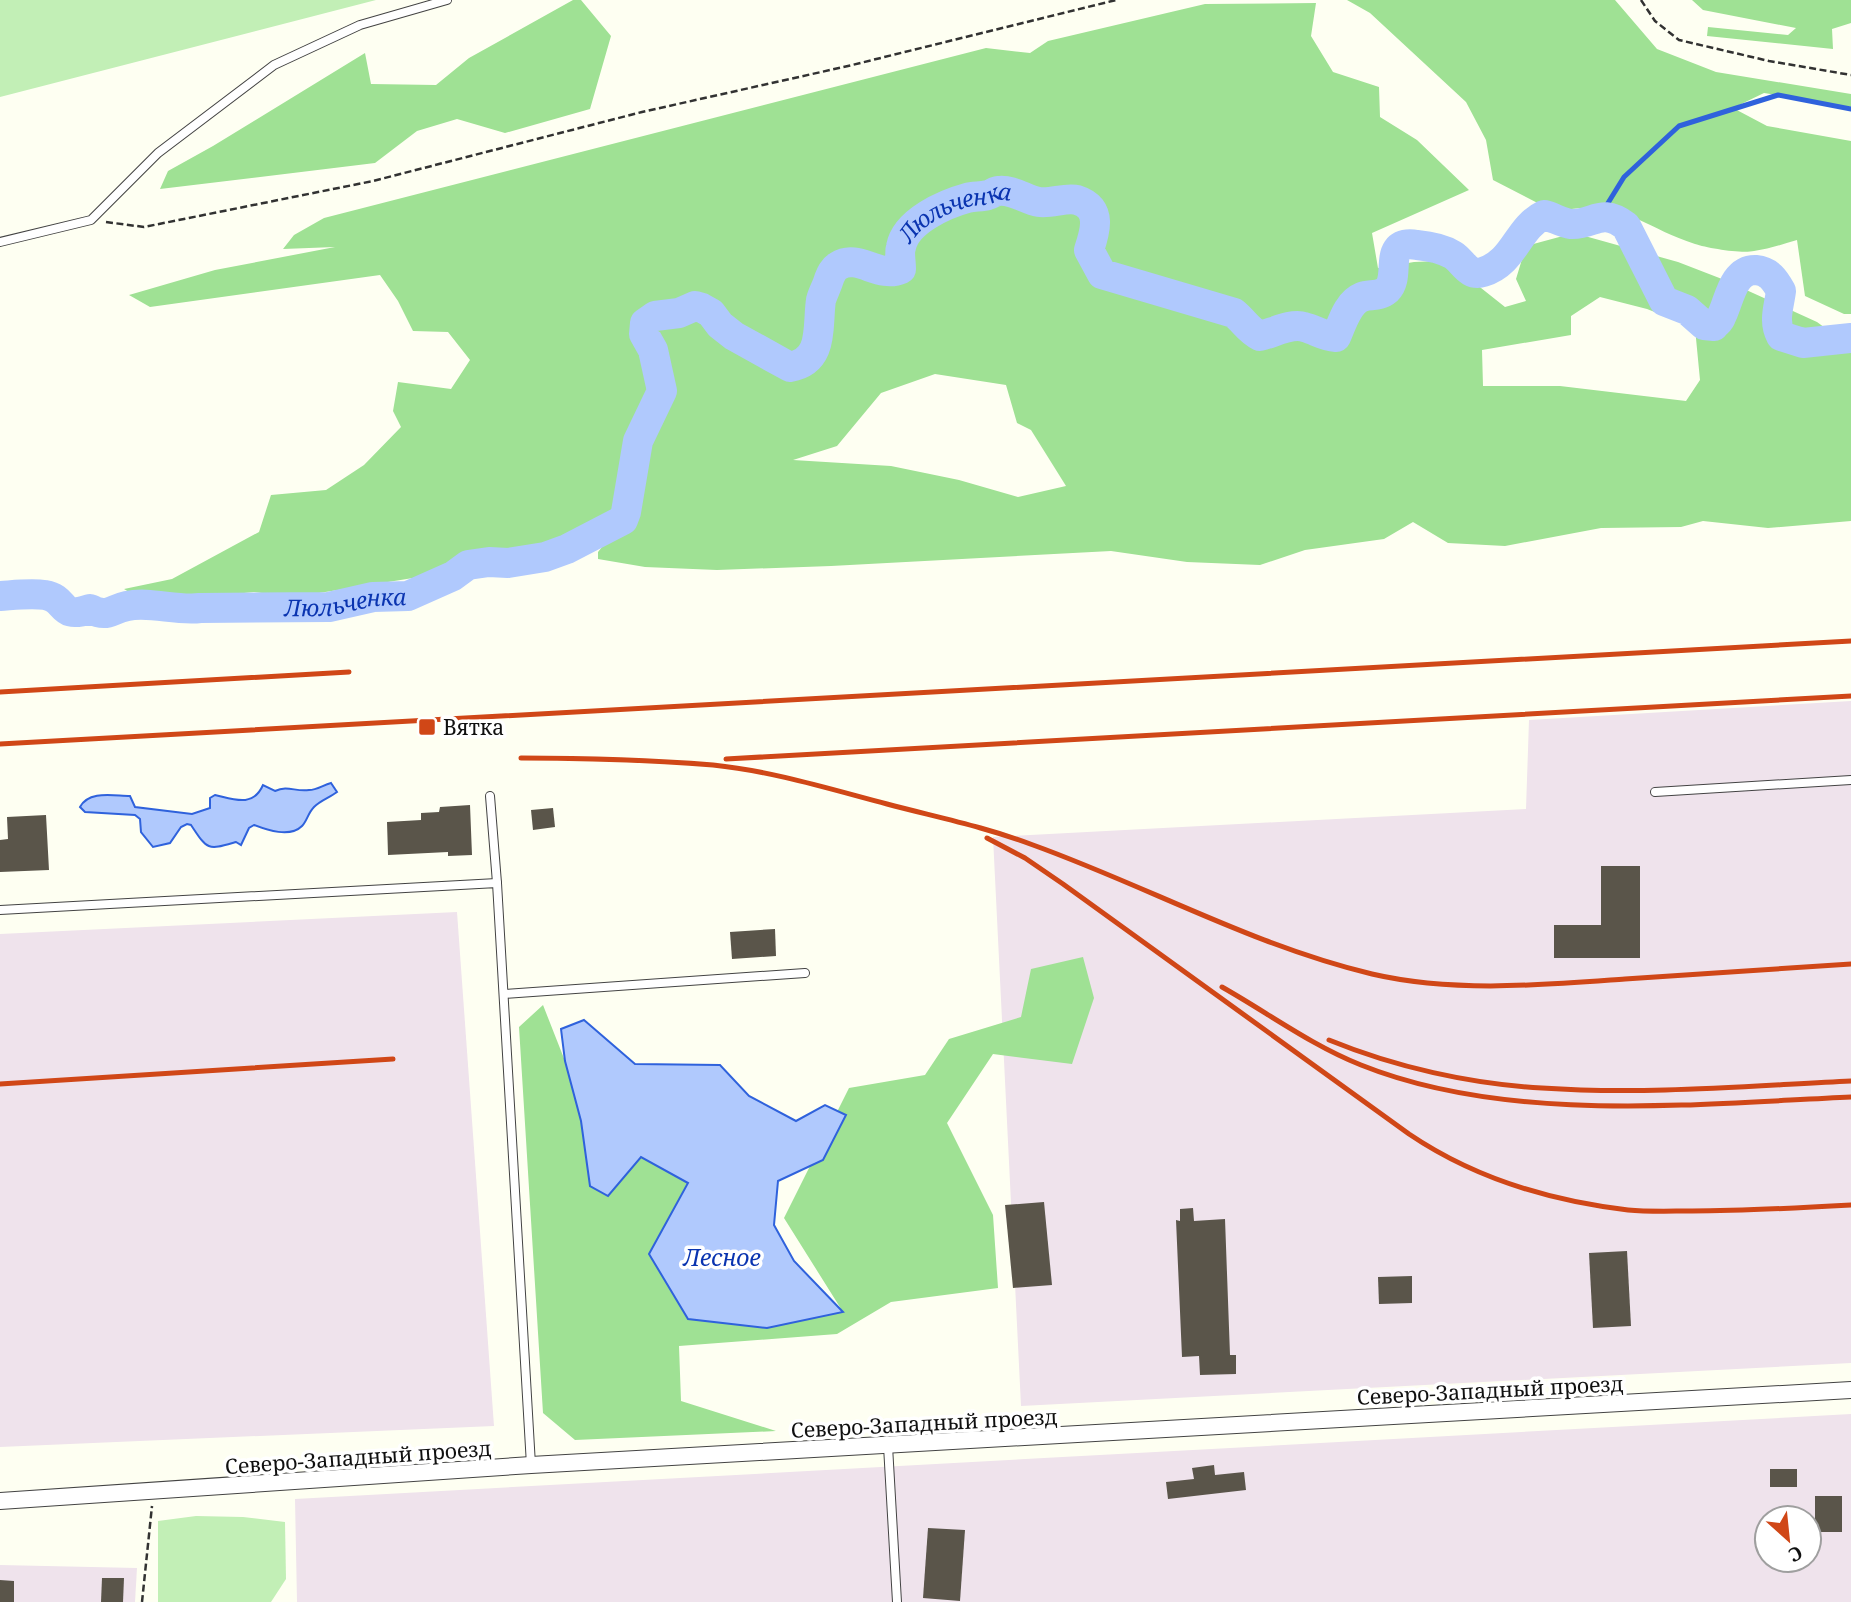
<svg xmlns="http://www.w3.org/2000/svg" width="1851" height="1602" font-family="'Noto Serif',serif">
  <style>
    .industrial { fill: #efe3ec; fill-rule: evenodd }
    .green { fill: #c2efb6 }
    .forest { fill: #9fe194; fill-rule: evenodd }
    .water { fill: #b0c9fd; stroke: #2f62dc; stroke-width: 2 }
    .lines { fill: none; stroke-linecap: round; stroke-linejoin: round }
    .stream { stroke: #2f62dc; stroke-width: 5 }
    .river { stroke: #b0c9fd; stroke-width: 30 }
    .building { fill: #5a554a }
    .lane-casing { stroke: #434343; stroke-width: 10 }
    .street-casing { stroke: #434343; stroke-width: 18 }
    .path { stroke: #323232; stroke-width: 2.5; stroke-dasharray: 7 3.5; stroke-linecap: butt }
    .lane { stroke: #fff; stroke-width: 8 }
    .street { stroke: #fff; stroke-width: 16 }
    .rail { stroke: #d04717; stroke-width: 5 }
    .poi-dot { fill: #d04717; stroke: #fff; stroke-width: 2.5 }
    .labels { text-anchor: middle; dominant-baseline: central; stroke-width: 7; stroke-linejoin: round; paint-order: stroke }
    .poi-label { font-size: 21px; fill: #101010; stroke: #fff; text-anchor: start }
    .street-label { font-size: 21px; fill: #101010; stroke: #fff }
    .water-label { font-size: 23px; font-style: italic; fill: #0a34b0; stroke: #fff }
  </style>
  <rect width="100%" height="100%" fill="#fefff2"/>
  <g class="industrial">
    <polygon points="1851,701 1851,1363 1021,1406 993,837 1526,809 1529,720"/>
    <polygon points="457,912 494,1426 0,1447 0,934"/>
    <path d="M1851 1414V1602H297L295 1499ZM1767 1518H1809V1560H1767Z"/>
    <polygon points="0,1565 137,1568 135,1602 0,1602"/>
  </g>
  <g class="green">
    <polygon points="0,0 376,0 0,97"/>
    <polygon points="196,1516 243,1517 285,1522 286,1579 271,1602 158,1602 158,1521"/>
  </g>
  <g class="forest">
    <polygon points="573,0 581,0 611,36 590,109 505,133 457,119 417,131 375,163 160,189 168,171 213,146 365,53 371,84 436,85 469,58"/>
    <path d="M1347 0H1615L1657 49 1716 72 1851 94V107L1764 93 1733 108 1767 126 1851 141V314H1844L1805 296 1797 240C1783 244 1769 249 1754 251 1742 254 1707 248 1695 244 1637 225 1623 197 1555 212L1493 180 1486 140 1466 102 1370 13Z"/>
    <polygon points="1692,0 1851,0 1851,23 1832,29 1833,49 1707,36 1708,27 1788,35 1796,28 1703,10"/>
    <path d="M1316 3 1311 36 1333 72 1379 87 1380 117 1417 140 1469 190 1372 233 1378 268 1414 262 1460 260 1476 284 1505 307 1526 301 1516 279 1526 246 1574 233 1678 262 1722 279 1817 322 1851 347V521L1768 528 1703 521 1681 527 1601 528 1505 546 1448 543 1413 522 1384 539 1305 550 1260 565 1187 562 1111 551 831 566 717 570 645 567 598 559V552L615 531 609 524 596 523 537 546 413 578 294 597 254 592 174 600 141 599 124 589 172 579 259 532 271 495 326 490 364 465 401 427 393 411 398 382 451 389 470 360 448 332 413 331 398 301 380 275 150 307 129 295 215 270 335 247 283 249 294 235 324 218 986 48 1030 53 1048 41 1205 4ZM1600 297 1647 309 1695 328 1700 380 1686 401 1560 386H1483L1482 350 1571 335V316ZM935 374 1006 385 1017 423 1031 430 1066 486 1018 497 959 480 891 466 793 460 837 446 881 393Z"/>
    <polygon points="1083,957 1094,998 1072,1064 993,1054 947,1123 993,1215 998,1288 891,1302 837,1334 679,1346 681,1401 776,1431 575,1440 543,1413 519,1027 543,1005 565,1061 581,1121 608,1196 641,1156 689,1183 649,1254 843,1312 784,1218 849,1088 925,1075 949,1039 1021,1017 1031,969"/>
  </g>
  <g class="water">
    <path d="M331 783 337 792C329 798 321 800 314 807 308 813 307 821 302 826 290 838 267 830 254 825L249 828 241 845 236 842C208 850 208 851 191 825L187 824 181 827 170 843 153 847 141 832 140 819 135 815 85 812 80 807C89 790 114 796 130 796L135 807 192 814 210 808V798L215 795C233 799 253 808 263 785L275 791C288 785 295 792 309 790 317 790 323 785 331 783Z"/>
    <polygon points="584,1020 635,1064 720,1065 749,1096 796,1121 825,1105 846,1115 823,1160 778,1181 774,1225 794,1261 843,1312 767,1328 688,1319 649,1254 688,1183 641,1157 608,1196 590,1186 581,1121 565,1061 561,1029"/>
  </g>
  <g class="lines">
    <polyline class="stream" points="1600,216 1624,177 1679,126 1778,95 1851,109"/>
    <path class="river" id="s1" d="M0 596C15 595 31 593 45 595 68 599 58 620 90 609 108 618 109 610 127 606 150 601 176 611 200 608L329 607 373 597 408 596 453 576 468 565 489 562 508 563 545 557 567 549 623 520 626 512 638 441 662 391 653 350 644 334 645 323 655 316 679 313 695 306 702 308 711 313 720 325 734 336 790 367C825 361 817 325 821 300 823 293 827 286 829 279 831 274 833 269 838 266 858 253 879 279 901 269 901 262 899 253 901 247 906 221 945 204 967 198 974 196 981 197 988 195 992 194 995 191 998 191 1013 189 1026 200 1039 202 1051 204 1066 197 1077 200 1103 208 1095 232 1089 250L1102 274 1234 313C1244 321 1248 330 1260 336 1273 333 1291 323 1304 327 1316 330 1323 336 1336 337 1342 324 1347 303 1362 297 1370 294 1379 297 1387 290 1402 276 1381 239 1417 245 1428 246 1443 249 1453 255 1463 261 1468 277 1483 272 1515 262 1517 228 1544 215 1553 217 1562 223 1571 224 1595 225 1600 207 1626 226L1664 301 1687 310 1704 325 1714 326C1716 323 1720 321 1721 317 1729 303 1732 269 1756 270 1769 271 1775 280 1781 291 1779 307 1773 321 1781 336L1803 343 1851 338"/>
  </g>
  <g class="building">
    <polygon points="470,805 472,855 448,856 448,852 388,855 387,822 421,820 421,813 439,812 440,807"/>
    <polygon points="553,808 555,827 533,830 531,810"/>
    <polygon points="46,815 49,870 0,872 0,840 8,839 7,817"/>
    <polygon points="1601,866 1640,866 1640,958 1554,958 1554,925 1601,925"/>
    <polygon points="775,929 776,956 732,959 730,932"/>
    <polygon points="1044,1202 1052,1285 1013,1288 1005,1205"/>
    <polygon points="1193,1208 1194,1221 1225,1219 1230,1355 1236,1355 1236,1374 1200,1375 1199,1356 1182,1357 1176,1220 1180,1221 1180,1209"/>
    <polygon points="1627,1251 1631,1326 1593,1328 1589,1253"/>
    <polygon points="1412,1276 1412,1303 1379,1304 1378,1277"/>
    <polygon points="1214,1465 1215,1475 1244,1472 1246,1490 1168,1499 1166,1482 1194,1479 1192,1468"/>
    <rect x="1770" y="1469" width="27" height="18"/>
    <rect x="1815" y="1496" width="27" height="36"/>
    <polygon points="928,1528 965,1530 960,1601 923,1598"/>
    <polygon points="102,1578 124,1578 123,1602 101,1602"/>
    <polygon points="0,1580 14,1581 14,1602 0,1602"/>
  </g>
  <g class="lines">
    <defs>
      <g id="lane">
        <polyline points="0,242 91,220 158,153 274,65 360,25 447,0"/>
        <polyline points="1655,792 1851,780"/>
        <polyline points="490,796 497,883"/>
        <polyline points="0,910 497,883 531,1465"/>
        <polyline points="504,994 805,973"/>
        <polyline points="888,1446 897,1602"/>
      </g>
      <polyline id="street" points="0,1501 531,1465 1851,1390"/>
    </defs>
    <use href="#lane" class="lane-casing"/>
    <use href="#street" class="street-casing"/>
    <g class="path">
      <polyline points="1641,0 1655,21 1679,40 1769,61 1851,75"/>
      <polyline points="106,222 144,227 373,181 642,112 848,66 1116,0"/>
      <polyline points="142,1602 152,1506"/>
    </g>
    <use href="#lane" class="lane"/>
    <use href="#street" class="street"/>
    <g class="rail">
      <polyline points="0,692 349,672"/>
      <polyline points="0,744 1851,641"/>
      <path d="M521 758C585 758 650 760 713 765 772 771 830 789 887 804 936 817 986 827 1033 845 1147 886 1254 946 1372 974 1454 993 1542 985 1625 979 1700 974 1776 969 1851 964"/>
      <polyline points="726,759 1851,696"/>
      <path d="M987 838 1025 858 1063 884 1409 1134C1474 1178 1551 1201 1628 1210 1649 1212 1671 1211 1692 1211 1745 1211 1798 1208 1851 1205"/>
      <path d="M1222 987C1268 1013 1311 1045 1361 1065 1508 1124 1696 1104 1851 1097"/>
      <path d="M1329 1040C1395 1067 1470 1084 1542 1088 1644 1095 1748 1086 1851 1081"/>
      <polyline points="0,1084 393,1059"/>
    </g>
  </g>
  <rect class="poi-dot" x="418" y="718" width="18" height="18" rx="3.5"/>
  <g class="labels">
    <g class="poi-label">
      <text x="443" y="727">Вятка</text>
    </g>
    <g class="street-label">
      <text transform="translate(1490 1390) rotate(-3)">Северо-Западный проезд</text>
      <text transform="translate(924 1423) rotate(-3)">Северо-Западный проезд</text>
      <text transform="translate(358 1457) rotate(-4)">Северо-Западный проезд</text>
    </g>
    <g class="water-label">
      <text stroke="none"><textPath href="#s1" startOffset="1302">Люльченка</textPath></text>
      <text stroke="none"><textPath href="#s1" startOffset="354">Люльченка</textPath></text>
      <text x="722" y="1257">Лесное</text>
    </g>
  </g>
  <g transform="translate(1788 1539) rotate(153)"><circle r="33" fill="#ffffff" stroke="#9f9f9f" stroke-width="2"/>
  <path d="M0-5L12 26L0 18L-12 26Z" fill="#d04717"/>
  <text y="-10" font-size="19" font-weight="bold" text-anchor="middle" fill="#101010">С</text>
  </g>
</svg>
